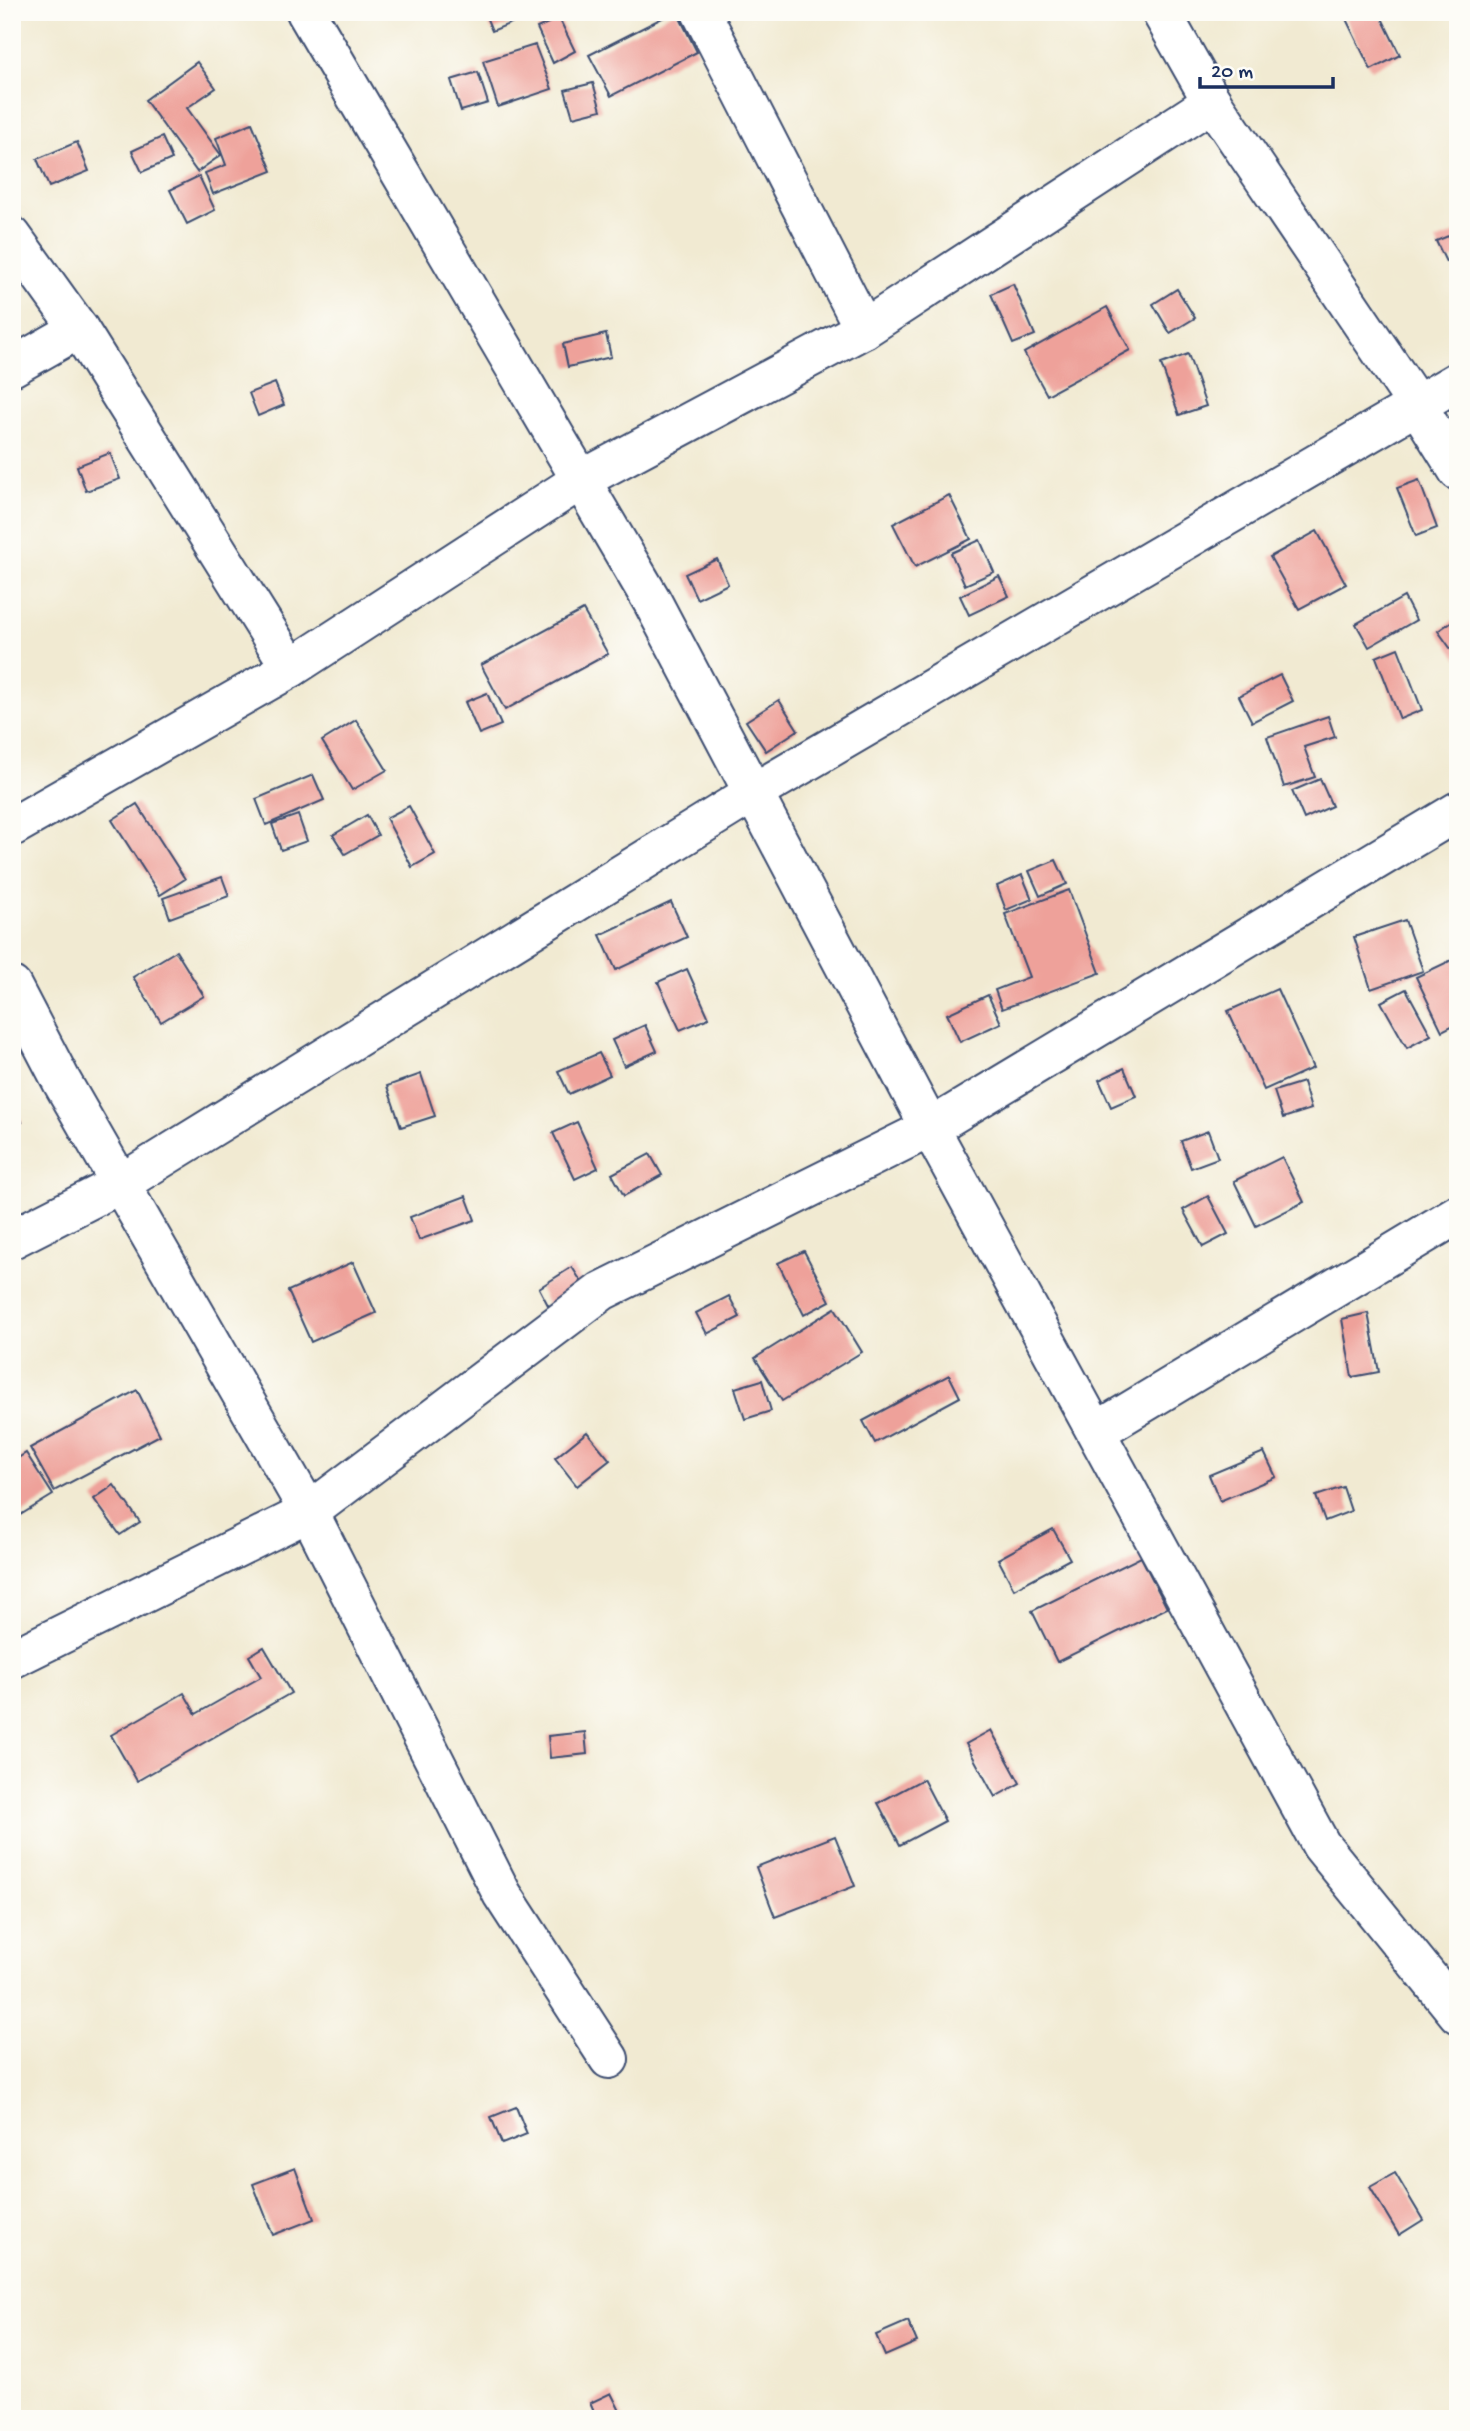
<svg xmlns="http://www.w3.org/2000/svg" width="1470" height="2431" font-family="'Gochi Hand',sans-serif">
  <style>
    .building { fill: #eea19a }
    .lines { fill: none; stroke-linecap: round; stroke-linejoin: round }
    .minor-casing { stroke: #3b4b6f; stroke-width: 42 }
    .minor { stroke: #fff; stroke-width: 38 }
  </style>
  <rect width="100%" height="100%" fill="#fdfcf7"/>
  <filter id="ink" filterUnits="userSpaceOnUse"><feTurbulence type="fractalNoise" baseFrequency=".0143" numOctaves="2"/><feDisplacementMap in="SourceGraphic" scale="14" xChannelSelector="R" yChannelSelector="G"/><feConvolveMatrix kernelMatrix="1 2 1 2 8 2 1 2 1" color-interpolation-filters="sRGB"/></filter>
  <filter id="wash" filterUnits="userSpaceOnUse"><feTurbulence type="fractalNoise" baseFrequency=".00686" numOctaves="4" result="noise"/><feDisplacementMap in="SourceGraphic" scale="28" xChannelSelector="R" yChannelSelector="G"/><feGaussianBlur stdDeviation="1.57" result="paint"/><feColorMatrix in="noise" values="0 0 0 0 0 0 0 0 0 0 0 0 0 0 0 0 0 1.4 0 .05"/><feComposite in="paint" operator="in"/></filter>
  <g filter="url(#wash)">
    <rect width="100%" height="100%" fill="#f1ead2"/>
    <g id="blocks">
      <g class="building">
        <polygon points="484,12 518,12 521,19 492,31"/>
        <polygon points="674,12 677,12 697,52 611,96 589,55"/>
        <polygon points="1349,12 1379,12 1400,55 1371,70 1344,15"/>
        <polygon points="559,18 575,51 553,63 537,28"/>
        <polygon points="535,45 552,89 498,107 483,61"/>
        <polygon points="197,62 216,88 187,108 221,155 197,172 145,100"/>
        <polygon points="478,72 488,103 461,111 451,80"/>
        <polygon points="593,83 601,110 573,117 565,90"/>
        <polygon points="252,123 272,171 213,194 205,173 226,165 216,138"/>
        <polygon points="162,137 172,159 142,172 132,151"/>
        <polygon points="77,142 89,171 49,187 37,159"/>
        <polygon points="199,176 215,210 187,224 170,190"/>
        <polygon points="1458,232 1458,257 1446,262 1436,241"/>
        <polygon points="1013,284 1035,335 1013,344 991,294"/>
        <polygon points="1177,289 1195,318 1170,333 1153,304"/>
        <polygon points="1107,307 1130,350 1047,395 1024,353"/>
        <polygon points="606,334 611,357 568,367 563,344"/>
        <polygon points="1188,354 1206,406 1179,415 1161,364"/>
        <polygon points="275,383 284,405 258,416 249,393"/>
        <polygon points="110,453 120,479 86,491 77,466"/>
        <polygon points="1419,480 1437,528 1416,536 1397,488"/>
        <polygon points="949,495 971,539 915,567 893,524"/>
        <polygon points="1317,531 1346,584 1299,609 1270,557"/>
        <polygon points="980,540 994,572 965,585 951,553"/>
        <polygon points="717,559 728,584 697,599 685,574"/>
        <polygon points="999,576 1009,596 969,615 960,596"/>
        <polygon points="1404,597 1416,620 1369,647 1356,624"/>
        <polygon points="583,610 608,654 505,710 481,665"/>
        <polygon points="1458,617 1458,659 1438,631"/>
        <polygon points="1398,648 1422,710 1400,719 1376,657"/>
        <polygon points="1280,675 1293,701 1252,722 1239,696"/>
        <polygon points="487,693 501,725 479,734 465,702"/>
        <polygon points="779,700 798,730 766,751 746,721"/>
        <polygon points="1328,716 1335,737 1304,747 1315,777 1284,787 1267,737"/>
        <polygon points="356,720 387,770 352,790 322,741"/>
        <polygon points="313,775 324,800 266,825 256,799"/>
        <polygon points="1320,779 1332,806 1304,819 1292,791"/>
        <polygon points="137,804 185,879 160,895 112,820"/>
        <polygon points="409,806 435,854 412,867 386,818"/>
        <polygon points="298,815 307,841 281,850 272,824"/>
        <polygon points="367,815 378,835 345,854 333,835"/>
        <polygon points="1056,860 1067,884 1040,896 1029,871"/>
        <polygon points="1022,875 1032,899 1006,910 997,886"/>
        <polygon points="222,877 229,896 170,918 163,898"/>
        <polygon points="1069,890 1100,973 1002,1009 995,990 1029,977 1005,914"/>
        <polygon points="671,902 687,937 616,970 600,935"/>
        <polygon points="1405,920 1423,971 1371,989 1354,937"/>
        <polygon points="176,951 204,996 161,1022 133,977"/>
        <polygon points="1458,957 1458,1023 1442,1031 1416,977"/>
        <polygon points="687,969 709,1018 680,1030 658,982"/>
        <polygon points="1277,989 1313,1068 1264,1090 1228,1011"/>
        <polygon points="1406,989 1431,1035 1407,1048 1381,1002"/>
        <polygon points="988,995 1001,1023 960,1042 947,1014"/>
        <polygon points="645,1025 657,1051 624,1066 612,1040"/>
        <polygon points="599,1053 610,1075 569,1094 558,1071"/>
        <polygon points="1124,1068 1136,1096 1111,1107 1099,1080"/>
        <polygon points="421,1074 435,1116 401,1127 387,1086"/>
        <polygon points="1303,1082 1311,1109 1283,1118 1274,1091"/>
        <polygon points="12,1098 22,1122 12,1125"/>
        <polygon points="577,1122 598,1168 575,1179 553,1133"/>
        <polygon points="1208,1131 1218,1158 1191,1168 1181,1141"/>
        <polygon points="650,1154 662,1175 624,1196 612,1174"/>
        <polygon points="1282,1157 1304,1202 1256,1226 1234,1181"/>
        <polygon points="466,1196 475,1220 419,1240 410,1217"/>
        <polygon points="1208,1196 1228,1234 1203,1247 1183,1210"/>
        <polygon points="804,1251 830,1301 804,1315 778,1263"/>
        <polygon points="353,1262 376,1313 311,1342 288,1291"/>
        <polygon points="572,1267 584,1286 549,1307 539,1288"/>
        <polygon points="729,1296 740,1317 707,1334 696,1313"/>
        <polygon points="835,1308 862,1352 782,1401 755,1358"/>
        <polygon points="1368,1313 1379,1372 1352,1377 1342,1319"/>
        <polygon points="949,1375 960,1397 875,1443 863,1421"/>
        <polygon points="762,1380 771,1411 745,1419 735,1388"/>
        <polygon points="137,1390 160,1435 54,1491 30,1448"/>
        <polygon points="587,1432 610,1460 577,1486 555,1458"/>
        <polygon points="1264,1452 1276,1477 1220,1501 1209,1475"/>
        <polygon points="26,1453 53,1495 12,1520 12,1462"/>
        <polygon points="114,1485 140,1522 120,1535 94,1499"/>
        <polygon points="1343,1487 1351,1511 1325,1521 1316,1496"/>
        <polygon points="1053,1529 1070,1559 1014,1589 998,1559"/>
        <polygon points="1141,1557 1167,1608 1057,1662 1032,1611"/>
        <polygon points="264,1647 291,1693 137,1781 111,1735 184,1693 196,1714 261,1677 249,1656"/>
        <polygon points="991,1730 1020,1783 995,1797 966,1744"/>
        <polygon points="585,1732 587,1754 550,1758 548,1736"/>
        <polygon points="923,1779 945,1821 900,1845 878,1803"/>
        <polygon points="835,1836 855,1886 775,1917 756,1867"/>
        <polygon points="516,2107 527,2134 502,2144 491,2117"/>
        <polygon points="295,2168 314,2219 273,2235 253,2184"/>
        <polygon points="1395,2173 1423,2220 1399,2235 1370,2187"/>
        <polygon points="908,2321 917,2342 885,2356 876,2335"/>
        <polygon points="611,2393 624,2419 597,2419 590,2403"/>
      </g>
    </g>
  </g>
  <g filter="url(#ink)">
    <use href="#blocks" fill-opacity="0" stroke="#3b4b6f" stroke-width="2"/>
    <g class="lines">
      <defs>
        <g id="minor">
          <polyline points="306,12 652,601 930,1128 1321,1845 1458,2014"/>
          <polyline points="701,12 864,329"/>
          <polyline points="1161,12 1212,102 1417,405 1458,471"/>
          <polyline points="12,236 79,329 291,668"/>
          <polyline points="12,367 79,329"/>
          <polyline points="12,827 291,668 581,480 864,329 1212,102"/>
          <polyline points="12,986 62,1082 309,1512 502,1894 609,2059"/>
          <polyline points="12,1239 120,1184 753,793 1458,381"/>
          <polyline points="1097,1431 1458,1214"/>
          <polyline points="12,1659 309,1512 602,1291 930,1128 1458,811"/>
        </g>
      </defs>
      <use href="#minor" class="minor-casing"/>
      <use href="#minor" class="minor"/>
    </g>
  </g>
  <rect width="1470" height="2431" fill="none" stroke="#fdfcf7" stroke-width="42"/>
  <path d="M1200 77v10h133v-10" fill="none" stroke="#1b2f5e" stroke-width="3.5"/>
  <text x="1211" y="77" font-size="21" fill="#1b2f5e" stroke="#fdfcf7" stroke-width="5" paint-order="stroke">20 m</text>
</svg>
